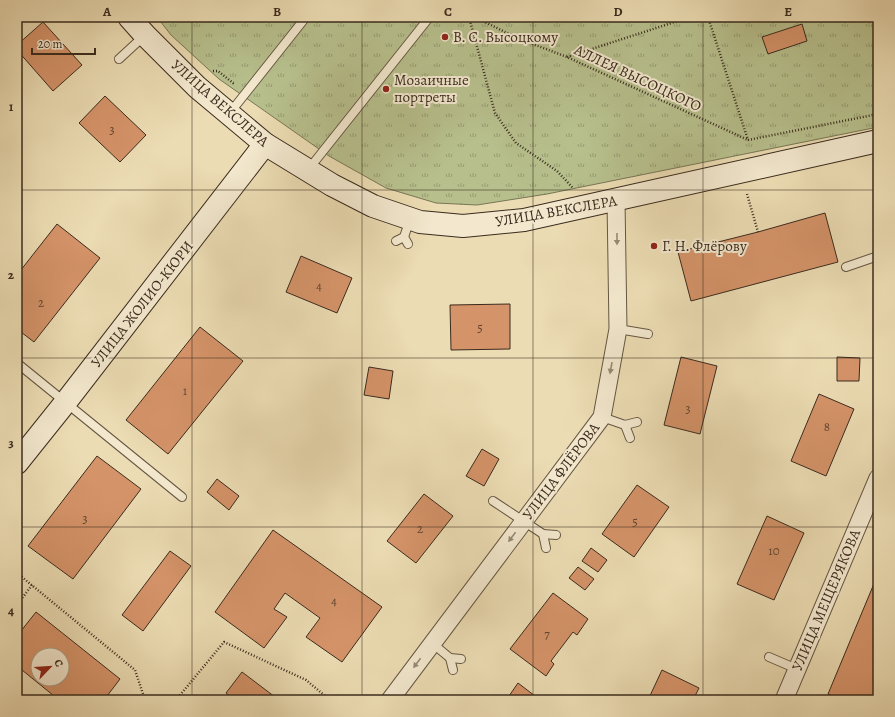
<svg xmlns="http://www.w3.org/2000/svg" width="895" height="717" font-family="Alegreya,serif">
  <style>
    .park { fill: url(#park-tufts); stroke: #787656 }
    .building { fill: #d59369; stroke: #3a2b1e; fill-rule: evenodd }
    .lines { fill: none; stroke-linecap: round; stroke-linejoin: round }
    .lane-casing { stroke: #665743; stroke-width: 10 }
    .street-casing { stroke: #665743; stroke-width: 19 }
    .secondary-casing { stroke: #3a2b1e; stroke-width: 24 }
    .path { stroke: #3a2b1e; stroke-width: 2.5; stroke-dasharray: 1 2; stroke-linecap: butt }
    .lane { stroke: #f3e8ce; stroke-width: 8 }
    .street { stroke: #f3e8ce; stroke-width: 17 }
    .secondary { stroke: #f3e8ce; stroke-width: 22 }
    .oneway { fill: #968a76 }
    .grid { fill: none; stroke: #3a2b1e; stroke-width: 1; stroke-opacity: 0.55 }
    .poi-dot { fill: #8f2418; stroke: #f3e8ce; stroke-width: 1.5 }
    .labels { text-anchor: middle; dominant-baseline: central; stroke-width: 4; stroke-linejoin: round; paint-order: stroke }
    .number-label { font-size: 13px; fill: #614531 }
    .poi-label { font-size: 15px; fill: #3a2b1e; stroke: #f3e8ce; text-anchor: start }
    .street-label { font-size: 15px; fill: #3a2b1e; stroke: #f3e8ce }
    .neatline { fill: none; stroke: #3a2b1e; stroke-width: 1.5 }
    .grid-label { font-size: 13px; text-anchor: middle; font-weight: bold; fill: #3a2b1e }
  </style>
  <defs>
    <pattern id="park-tufts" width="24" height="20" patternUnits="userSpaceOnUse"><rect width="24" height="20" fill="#b7c08d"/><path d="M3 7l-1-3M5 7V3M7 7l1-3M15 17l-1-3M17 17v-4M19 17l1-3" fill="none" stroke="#969c73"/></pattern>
  </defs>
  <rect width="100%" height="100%" fill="#ecdcb3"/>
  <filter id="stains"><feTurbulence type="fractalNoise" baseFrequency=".005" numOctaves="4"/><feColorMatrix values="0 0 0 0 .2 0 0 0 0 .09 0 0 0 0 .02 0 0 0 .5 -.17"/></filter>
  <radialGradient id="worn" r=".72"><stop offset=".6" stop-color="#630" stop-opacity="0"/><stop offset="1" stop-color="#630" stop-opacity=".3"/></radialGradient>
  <polygon class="park" points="157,17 878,17 878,127 547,194 477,205 436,203 386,188 329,156 219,79 171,35"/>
  <g class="building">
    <polygon points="43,22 82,65 53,91 17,50 17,45"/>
    <polygon points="802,24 807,41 768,54 762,37"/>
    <polygon points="105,96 146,135 120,162 79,123"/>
    <polygon points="825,213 838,262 691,301 678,252 758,232"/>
    <polygon points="57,224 100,258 34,342 17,329 17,275"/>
    <polygon points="301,256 352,278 337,313 286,292"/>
    <polygon points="510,304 510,349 451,350 450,305"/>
    <polygon points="200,327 243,361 168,454 126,420"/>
    <polygon points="681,357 717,366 700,434 664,425"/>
    <polygon points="837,357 860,358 859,381 837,381"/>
    <polygon points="369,367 393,371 389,399 364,395"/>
    <polygon points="819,394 854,409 826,476 791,461"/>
    <polygon points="482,449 499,459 484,486 466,476"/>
    <polygon points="97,456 141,489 73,579 28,546"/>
    <polygon points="217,479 239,496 229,510 207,492"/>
    <polygon points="637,485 669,507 634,557 602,534"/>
    <polygon points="424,494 453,516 416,563 387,541"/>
    <polygon points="767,516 804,533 774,600 737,584"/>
    <polygon points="273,530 382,607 342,662 306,637 320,618 285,593 274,609 287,617 264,648 215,612"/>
    <polygon points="591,548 607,560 598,572 582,561"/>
    <polygon points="170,551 191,566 143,631 122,615"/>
    <polygon points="578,567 594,579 585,590 569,578"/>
    <polygon points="878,574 878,683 871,700 842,700 828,694"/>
    <polygon points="553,593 588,619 577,635 573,632 551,661 554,664 546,676 510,649"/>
    <path d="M36 612 120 679 104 700H59L17 666V636ZM38 655H62V679H38Z"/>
    <polygon points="662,670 699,688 693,700 648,700"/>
    <polygon points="242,672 279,700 235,700 226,693"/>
    <polygon points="518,683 539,699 538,700 514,700 509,696"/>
    <polygon points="196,695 204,700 192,700"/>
  </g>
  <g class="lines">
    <defs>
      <g id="lane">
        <polyline points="119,59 144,36"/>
        <polyline points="229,114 306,17"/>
        <polyline points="308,170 428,19 425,17"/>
        <polyline points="404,237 408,244"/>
        <polyline points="396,241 404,237 410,219"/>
        <polyline points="846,267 878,256"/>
        <polyline points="618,329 648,334"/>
        <polyline points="17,363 182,497"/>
        <polyline points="602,417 625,425 637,422"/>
        <polyline points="625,425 630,438"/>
        <polyline points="493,501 543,534 556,535"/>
        <polyline points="543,534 546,548"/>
        <polyline points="432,643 450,658 461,659"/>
        <polyline points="769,657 797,669"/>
        <polyline points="450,658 453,670"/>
      </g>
      <g id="street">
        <polyline points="390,700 602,417 618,329 616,200"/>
        <polyline points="784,700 878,478"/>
      </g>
      <g id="secondary">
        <polyline points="129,17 145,35 197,87 265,144 332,185 373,206 420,222 463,226 524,220 878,141"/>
        <polyline points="17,463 65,403 265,144"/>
      </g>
    </defs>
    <use href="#lane" class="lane-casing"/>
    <use href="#street" class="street-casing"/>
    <use href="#secondary" class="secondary-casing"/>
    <g class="path">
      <polyline points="469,17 495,113 516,143 557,171 573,188"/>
      <polyline points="475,17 517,38 567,57 748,140"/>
      <polyline points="708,17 748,140"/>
      <polyline points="567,57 690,17"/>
      <polyline points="213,71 218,71 233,83 235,83"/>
      <polyline points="748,140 878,114"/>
      <polyline points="747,194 758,232"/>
      <polyline points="17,573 135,670 145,700"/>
      <polyline points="17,605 32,585"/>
      <polyline points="176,700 224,642 306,680 330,700"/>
    </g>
    <use href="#lane" class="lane"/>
    <use href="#street" class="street"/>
    <use href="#secondary" class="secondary"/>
  </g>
  <defs><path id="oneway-solid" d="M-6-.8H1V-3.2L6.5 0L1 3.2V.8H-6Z"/></defs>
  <g class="oneway">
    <use href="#oneway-solid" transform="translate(617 239) rotate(90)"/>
    <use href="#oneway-solid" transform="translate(611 368) rotate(100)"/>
    <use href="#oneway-solid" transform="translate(512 537) rotate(127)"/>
    <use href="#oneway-solid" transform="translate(417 663) rotate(127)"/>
  </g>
  <path class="grid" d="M192 17V700M362 17V700M533 17V700M703 17V700M17 190H878M17 358H878M17 527H878"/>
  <g class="poi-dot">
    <circle cx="445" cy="37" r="4"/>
    <circle cx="386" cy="89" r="4"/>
    <circle cx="654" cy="246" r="4"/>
  </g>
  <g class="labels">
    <g class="number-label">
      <text x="112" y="129">3</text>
      <text x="319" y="285">4</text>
      <text x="41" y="302">2</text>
      <text x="480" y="327">5</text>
      <text x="185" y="390">1</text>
      <text x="688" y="408">3</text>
      <text x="827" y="426">8</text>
      <text x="85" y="518">3</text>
      <text x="635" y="521">5</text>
      <text x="420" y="528">2</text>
      <text x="774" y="550">10</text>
      <text x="334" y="600">4</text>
      <text x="547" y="633">7</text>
    </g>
    <g class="poi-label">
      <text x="453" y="37">В. С. Высоцкому</text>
      <text x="394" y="80">Мозаичные<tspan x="394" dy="17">портреты</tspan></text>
      <text x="662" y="246">Г. Н. Флёрову</text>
    </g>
    <g class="street-label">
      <text transform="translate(638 78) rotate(25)">АЛЛЕЯ ВЫСОЦКОГО</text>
      <text transform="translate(220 103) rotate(41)">УЛИЦА ВЕКСЛЕРА</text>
      <text transform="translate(556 211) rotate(-10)">УЛИЦА ВЕКСЛЕРА</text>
      <text transform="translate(142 304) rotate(-52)">УЛИЦА ЖОЛИО-КЮРИ</text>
      <text transform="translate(561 471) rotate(-53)">УЛИЦА ФЛЁРОВА</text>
      <text transform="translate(826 600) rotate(-67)">УЛИЦА МЕЩЕРЯКОВА</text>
    </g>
  </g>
  <rect width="895" height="717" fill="none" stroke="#ecdcb3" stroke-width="44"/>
  <g transform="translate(50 667) rotate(65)"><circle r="19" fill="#f3e8ce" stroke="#a99c88"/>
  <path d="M0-3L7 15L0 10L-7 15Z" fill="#8f2418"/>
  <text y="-6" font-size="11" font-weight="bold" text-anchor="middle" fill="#3a2b1e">С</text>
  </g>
  <path d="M32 48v6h63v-6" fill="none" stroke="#3a2b1e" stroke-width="2"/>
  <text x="38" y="48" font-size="12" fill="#3a2b1e" stroke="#f3e8ce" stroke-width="3" paint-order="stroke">20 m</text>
  <rect x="22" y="22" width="851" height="673" class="neatline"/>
  <g class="grid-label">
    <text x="107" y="16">A</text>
    <text x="277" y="16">B</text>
    <text x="448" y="16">C</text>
    <text x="618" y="16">D</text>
    <text x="788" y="16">E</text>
    <text x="11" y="111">1</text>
    <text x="11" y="279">2</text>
    <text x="11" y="447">3</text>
    <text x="11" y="615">4</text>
  </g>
  <rect width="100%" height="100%" filter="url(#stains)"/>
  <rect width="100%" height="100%" fill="url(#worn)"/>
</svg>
